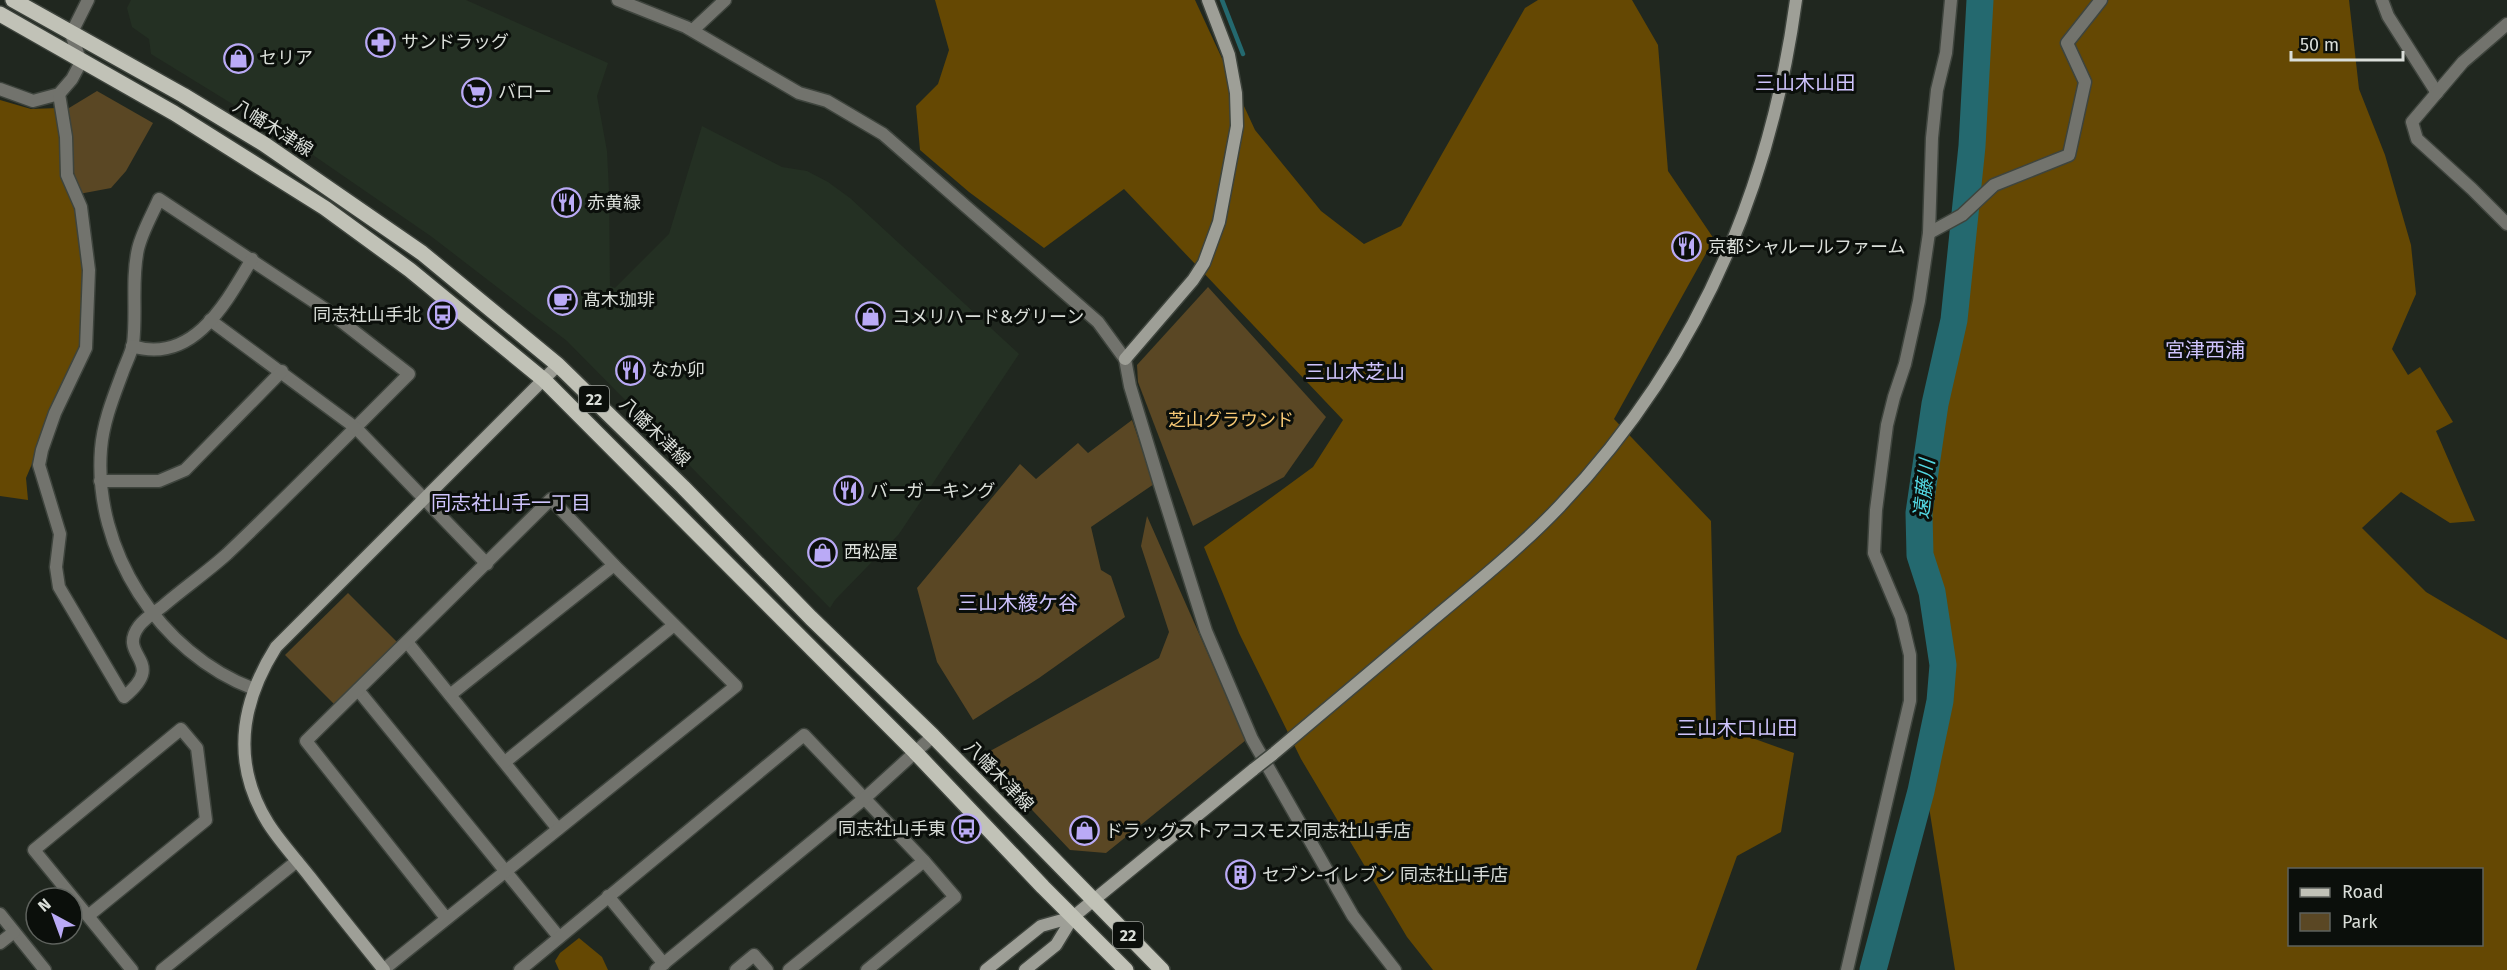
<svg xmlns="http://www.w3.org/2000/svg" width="2507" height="970" font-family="'Fira Sans','Noto Sans JP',sans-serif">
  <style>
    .built { fill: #243023 }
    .green { fill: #5a4724 }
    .forest { fill: #654803; fill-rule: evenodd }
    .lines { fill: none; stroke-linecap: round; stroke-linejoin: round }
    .stream { stroke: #24696f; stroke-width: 4.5 }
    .river { stroke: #24696f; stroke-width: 27 }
    .street-casing { stroke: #3e443d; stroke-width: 15 }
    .secondary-casing { stroke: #3e443d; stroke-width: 15 }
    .primary-casing { stroke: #3e443d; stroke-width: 18 }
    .street { stroke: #72736d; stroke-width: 12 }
    .secondary { stroke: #9e9f97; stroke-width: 12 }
    .primary { stroke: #c1c2b7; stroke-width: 15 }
    .secondary-bridge-casing { stroke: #3e443d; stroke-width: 15; stroke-linecap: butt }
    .secondary-bridge { stroke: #9e9f97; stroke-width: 12 }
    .labels { text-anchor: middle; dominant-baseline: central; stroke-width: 6; stroke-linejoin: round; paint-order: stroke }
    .shield { fill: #0b0f0b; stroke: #9ca09b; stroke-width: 1.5 }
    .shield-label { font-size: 16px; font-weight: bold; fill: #daded9 }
    .poi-label { font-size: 18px; fill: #daded9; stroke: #0b0f0b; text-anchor: start }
    .street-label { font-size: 18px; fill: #daded9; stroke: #0b0f0b }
    .park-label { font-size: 18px; fill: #f7c975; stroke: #0b0f0b }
    .neighbourhood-label { font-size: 20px; fill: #cfc4fd; stroke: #0b0f0b }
    .water-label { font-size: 20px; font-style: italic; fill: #53d8e3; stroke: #0b0f0b }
  </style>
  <rect width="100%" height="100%" fill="#20271f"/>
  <polygon class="built" points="131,0 466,0 608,63 597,96 607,151 609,191 610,286 615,288 669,234 702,126 782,167 807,171 828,182 850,198 1019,354 899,534 835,600 830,608 567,341 432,237 294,142 151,54 149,39 132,27 127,8"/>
  <g class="green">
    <polygon points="97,91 153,123 126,171 111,188 79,194 69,152 69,108"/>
    <polygon points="1208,287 1326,417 1284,477 1193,526 1138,382 1137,365"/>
    <polygon points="1132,420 1154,484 1091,527 1101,570 1111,576 1125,617 1039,678 973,720 937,662 917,588 1020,464 1036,479 1078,443 1088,453"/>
    <polygon points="1147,516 1246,740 1106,853 1070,850 981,756 1159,658 1169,632 1141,546"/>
    <polygon points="348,593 397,642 334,704 285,655"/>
  </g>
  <g class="forest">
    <polygon points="935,0 1195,0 1255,130 1321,211 1364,244 1401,226 1525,8 1538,0 1632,0 1658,45 1668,171 1714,239 1614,419 1711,521 1716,725 1794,753 1781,832 1737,856 1696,970 1433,970 1407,937 1301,759 1239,633 1204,547 1313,467 1343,420 1124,189 1044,248 969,192 920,150 916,106 938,84 949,50"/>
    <path d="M1986 0H2349L2359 89 2385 155 2411 245 2416 294 2392 349 2408 375 2420 367 2453 422 2436 431 2475 521 2450 523 2401 492 2362 528 2426 592 2507 640V970H1955L1929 807 1954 661 1928 556 1926 513 1937 427 1965 296 1981 145ZM2290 870H2482V944H2290Z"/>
    <polygon points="0,100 31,109 58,108 76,209 84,272 81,348 26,478 28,500 0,496"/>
    <polygon points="579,938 602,957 608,970 559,970 555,961 560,953"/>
  </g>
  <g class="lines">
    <polyline class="stream" points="1222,0 1243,54"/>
    <polyline class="river" points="1873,970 1921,791 1940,701 1943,665 1932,592 1920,555 1919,513 1935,404 1954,320 1972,146 1980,0"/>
    <defs>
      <g id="street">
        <polyline points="618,0 686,27 799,93 827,101 883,134 1098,322 1125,359 1130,386 1161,488 1206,631 1252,739 1353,916 1395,970"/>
        <polyline points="2382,0 2388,16 2437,93"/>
        <polyline points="2507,24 2463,62 2412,122 2417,139 2472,189 2507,224"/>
        <polyline points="693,30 725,0"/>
        <polyline points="0,89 33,101 59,94 72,79 81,62 71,34 88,0"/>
        <path d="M59 94 66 137 67 175 81 207 89 270 86 348 55 413 42 450 39 465 60 534 56 567 59 587 124 697C169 660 116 657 139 626 145 618 155 612 163 606 184 588 207 572 227 554 289 495 349 434 409 374L328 311 159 199C152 215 142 232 138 249 131 280 137 313 133 344 131 354 125 365 122 374 113 398 103 423 101 449 93 550 159 653 254 689"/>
        <polyline points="1929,233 1962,215 1994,185 2069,155 2085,82 2067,43 2101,0"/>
        <polyline points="210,320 356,428 487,564"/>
        <path d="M132 346C193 365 226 303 252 259"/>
        <polyline points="100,481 159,481 185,470 282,371"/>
        <polyline points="407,642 558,829"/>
        <polyline points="358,690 559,937"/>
        <polyline points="450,695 614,565"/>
        <polyline points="505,762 674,625"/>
        <polyline points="608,896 664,964"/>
        <polyline points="0,914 45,970"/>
        <polyline points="88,916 206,820 197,748 181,729 34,850 132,970"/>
        <polyline points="0,943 14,932"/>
        <polyline points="162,970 297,861"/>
        <polyline points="383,970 736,686 614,565 551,499 306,741 446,918"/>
        <polyline points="520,970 804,735 924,861 955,897 867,970"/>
        <polyline points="656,970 865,798 933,736"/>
        <polyline points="736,970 754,955 767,970"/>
        <polyline points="789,970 924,861"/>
        <polyline points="1847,970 1910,701 1910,655 1901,617 1874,553 1876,510 1887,425 1894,397 1905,364 1919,301 1929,233 1932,138 1937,90 1946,53 1951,0"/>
      </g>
      <g id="secondary">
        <polyline points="1125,359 1193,280 1204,263 1219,222 1237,126 1236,93 1229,55 1208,0"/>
        <path d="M1272 755C1325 710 1379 665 1432 620 1476 583 1521 547 1560 506 1695 364 1770 193 1796 0"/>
        <path d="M384 970C359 939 334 908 310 877 296 859 280 842 268 823 231 763 240 704 276 647L558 365"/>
        <polyline points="986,970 1041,926 1073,917"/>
        <polyline points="1025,970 1056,945 1073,917 1254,769"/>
      </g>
      <g id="primary">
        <polyline points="13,0 183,95 264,144 422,253 558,365 683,487 811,618 933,736 1162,970"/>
        <polyline points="0,14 174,113 325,208 410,270 544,380 915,752 1043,887 1126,970"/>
      </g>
    </defs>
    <use href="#street" class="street-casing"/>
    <use href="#secondary" class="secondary-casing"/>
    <use href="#primary" class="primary-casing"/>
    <use href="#street" class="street"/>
    <use href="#secondary" class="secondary"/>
    <use href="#primary" class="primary"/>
    <defs>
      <polyline id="secondary-bridge" points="1254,769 1272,755"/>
    </defs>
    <use href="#secondary-bridge" class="secondary-bridge-casing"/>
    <use href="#secondary-bridge" class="secondary-bridge"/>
  </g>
  <defs>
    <symbol id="pharmacy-ring" viewBox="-11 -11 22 22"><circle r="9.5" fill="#0b0f0b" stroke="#baaaf6" stroke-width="1.5"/><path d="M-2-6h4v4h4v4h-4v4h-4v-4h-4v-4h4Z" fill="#baaaf6"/></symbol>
    <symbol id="shop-ring" viewBox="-11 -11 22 22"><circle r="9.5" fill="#0b0f0b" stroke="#baaaf6" stroke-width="1.5"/><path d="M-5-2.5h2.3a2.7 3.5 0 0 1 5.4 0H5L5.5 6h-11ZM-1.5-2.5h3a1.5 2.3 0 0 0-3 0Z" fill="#baaaf6"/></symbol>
    <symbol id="supermarket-ring" viewBox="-11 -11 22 22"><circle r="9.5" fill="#0b0f0b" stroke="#baaaf6" stroke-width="1.5"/><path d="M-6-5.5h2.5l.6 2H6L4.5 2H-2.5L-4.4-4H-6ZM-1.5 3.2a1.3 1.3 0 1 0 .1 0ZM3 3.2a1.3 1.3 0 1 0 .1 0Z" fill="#baaaf6"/></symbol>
    <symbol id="restaurant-ring" viewBox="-11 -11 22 22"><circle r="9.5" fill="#0b0f0b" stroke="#baaaf6" stroke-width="1.5"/><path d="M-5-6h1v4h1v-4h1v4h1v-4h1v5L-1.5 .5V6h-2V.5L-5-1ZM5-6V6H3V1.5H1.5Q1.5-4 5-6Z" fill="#baaaf6"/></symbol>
    <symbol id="cafe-ring" viewBox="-11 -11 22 22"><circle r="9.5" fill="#0b0f0b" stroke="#baaaf6" stroke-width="1.5"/><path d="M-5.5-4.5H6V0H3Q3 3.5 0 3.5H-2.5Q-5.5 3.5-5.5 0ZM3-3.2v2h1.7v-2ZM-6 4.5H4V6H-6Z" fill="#baaaf6"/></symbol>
    <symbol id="bus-ring" viewBox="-11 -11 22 22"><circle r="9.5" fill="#0b0f0b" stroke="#baaaf6" stroke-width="1.5"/><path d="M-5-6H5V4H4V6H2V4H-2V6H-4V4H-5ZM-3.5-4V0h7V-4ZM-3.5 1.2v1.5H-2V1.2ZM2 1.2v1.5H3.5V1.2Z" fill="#baaaf6"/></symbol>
    <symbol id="building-ring" viewBox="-11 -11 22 22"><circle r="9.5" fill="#0b0f0b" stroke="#baaaf6" stroke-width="1.5"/><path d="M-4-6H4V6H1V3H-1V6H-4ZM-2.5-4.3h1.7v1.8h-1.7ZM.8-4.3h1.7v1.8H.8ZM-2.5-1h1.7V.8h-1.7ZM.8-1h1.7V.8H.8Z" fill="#baaaf6"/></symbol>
  </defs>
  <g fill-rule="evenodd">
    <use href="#pharmacy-ring" x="364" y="26" width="33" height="33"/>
    <use href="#shop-ring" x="222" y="42" width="33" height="33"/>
    <use href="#supermarket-ring" x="460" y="76" width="33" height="33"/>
    <use href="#restaurant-ring" x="550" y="186" width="33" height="33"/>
    <use href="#restaurant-ring" x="1670" y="230" width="33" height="33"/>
    <use href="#cafe-ring" x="546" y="284" width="33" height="33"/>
    <use href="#bus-ring" x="426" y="298" width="33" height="33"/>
    <use href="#shop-ring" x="854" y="300" width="33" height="33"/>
    <use href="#restaurant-ring" x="614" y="354" width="33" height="33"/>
    <use href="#restaurant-ring" x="832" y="474" width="33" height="33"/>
    <use href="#shop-ring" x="806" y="536" width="33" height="33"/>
    <use href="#bus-ring" x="950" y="812" width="33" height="33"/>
    <use href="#shop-ring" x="1068" y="814" width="33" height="33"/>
    <use href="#building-ring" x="1224" y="858" width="33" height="33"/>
  </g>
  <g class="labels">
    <g class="shield">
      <rect x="579" y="386" width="30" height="26" rx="4.5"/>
      <rect x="1113" y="922" width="30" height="26" rx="4.5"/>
    </g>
    <g class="shield-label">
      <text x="594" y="399">22</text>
      <text x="1128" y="935">22</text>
    </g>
    <g class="poi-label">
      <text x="401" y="42">サンドラッグ</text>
      <text x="259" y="58">セリア</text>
      <text x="498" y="92">バロー</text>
      <text x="587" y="203">赤黄緑</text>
      <text x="1708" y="247">京都シャルールファーム</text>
      <text x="583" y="300">髙木珈琲</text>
      <text x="421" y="315" text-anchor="end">同志社山手北</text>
      <text x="892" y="317">コメリハード&amp;グリーン</text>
      <text x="651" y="370">なか卯</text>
      <text x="870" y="491">バーガーキング</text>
      <text x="844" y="552">西松屋</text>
      <text x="946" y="829" text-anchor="end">同志社山手東</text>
      <text x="1105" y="831">ドラッグストアコスモス同志社山手店</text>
      <text x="1262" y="875">セブン-イレブン 同志社山手店</text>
    </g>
    <g class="street-label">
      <text transform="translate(273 128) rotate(32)">八幡木津線</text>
      <text transform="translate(655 432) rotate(44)">八幡木津線</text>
      <text transform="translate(999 776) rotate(46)">八幡木津線</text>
    </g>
    <g class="park-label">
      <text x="1231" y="420">芝山グラウンド</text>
    </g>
    <g class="neighbourhood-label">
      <text x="1805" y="83">三山木山田</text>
      <text x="2205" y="350">宮津西浦</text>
      <text x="1355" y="372">三山木芝山</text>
      <text x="511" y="503">同志社山手一丁目</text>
      <text x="1018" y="603">三山木綾ケ谷</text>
      <text x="1737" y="728">三山木口山田</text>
    </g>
    <g class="water-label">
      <text transform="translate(1924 489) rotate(-84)">遠藤川</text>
    </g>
  </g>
  <rect x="2288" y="868" width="195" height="78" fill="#0b0f0b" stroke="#5e625d" stroke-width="1.5"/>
  <rect x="2300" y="888" width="30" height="9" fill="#c1c2b7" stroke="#5e625d" stroke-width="1.5"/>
  <text x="2342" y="898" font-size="18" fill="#daded9">Road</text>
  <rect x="2300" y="913" width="30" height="18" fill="#5a4724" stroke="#5e625d" stroke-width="1.5"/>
  <text x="2342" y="928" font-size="18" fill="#daded9">Park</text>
  <g transform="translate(54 916) rotate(319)"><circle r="28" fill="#0b0f0b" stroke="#5e625d" stroke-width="1.5"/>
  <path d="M0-4.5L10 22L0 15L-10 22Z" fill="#baaaf6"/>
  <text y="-9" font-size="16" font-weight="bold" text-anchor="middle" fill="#daded9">N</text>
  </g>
  <path d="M2291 51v9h112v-9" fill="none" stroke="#daded9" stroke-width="3"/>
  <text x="2300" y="51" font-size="18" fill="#daded9" stroke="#0b0f0b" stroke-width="4.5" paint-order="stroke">50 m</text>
</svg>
